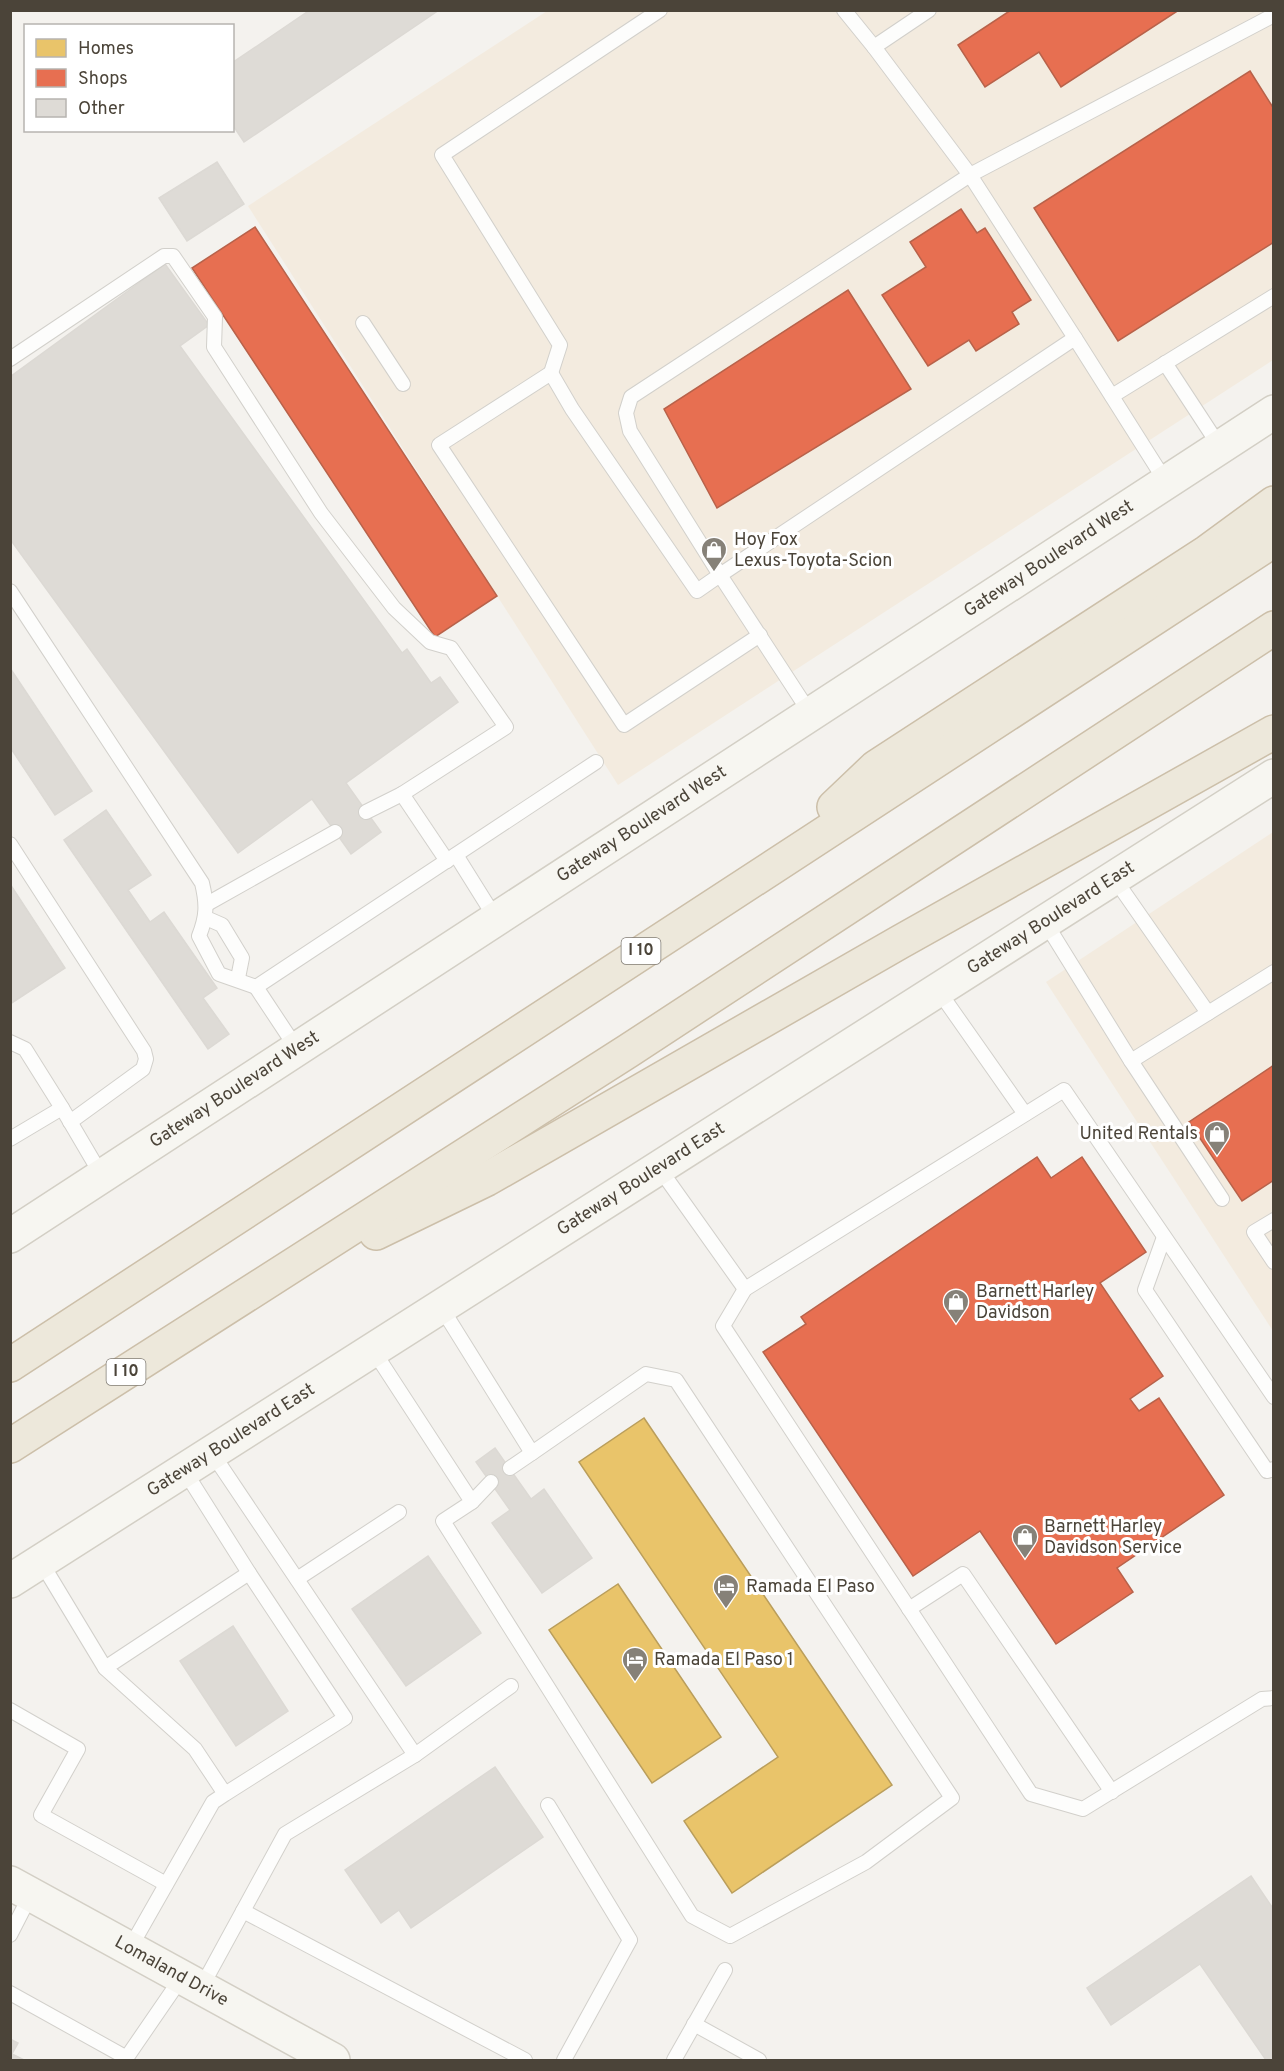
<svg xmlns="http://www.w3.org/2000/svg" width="1284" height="2071" font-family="Overpass,sans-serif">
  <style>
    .commercial { fill: #f3ebdf }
    .homes { fill: #e9c46a; stroke: #ba9e5b; stroke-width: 1.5 }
    .shops { fill: #e76f51; stroke: #b8624a; stroke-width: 1.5 }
    .building { fill: #dedbd6; stroke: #dcd9d4; stroke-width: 1.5 }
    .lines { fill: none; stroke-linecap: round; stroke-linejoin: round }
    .lane-casing { stroke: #d2d0cb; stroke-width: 16 }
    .secondary-casing { stroke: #d3cfc5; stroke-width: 36 }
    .highway-casing { stroke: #ccbfa9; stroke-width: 36 }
    .lane { stroke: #fdfdfc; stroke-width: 14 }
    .secondary { stroke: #f7f6f1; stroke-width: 33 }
    .highway { stroke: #ede8db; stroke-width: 33 }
    .labels { text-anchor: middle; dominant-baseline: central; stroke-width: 6; stroke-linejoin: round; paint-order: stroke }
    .shield { fill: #fff; stroke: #817c74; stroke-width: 1.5 }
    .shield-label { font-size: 16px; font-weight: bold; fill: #4b4439 }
    .poi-label { font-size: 18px; fill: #4b4439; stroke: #fff; text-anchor: start }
    .street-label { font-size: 18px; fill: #4b4439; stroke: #fff }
  </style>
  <rect width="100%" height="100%" fill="#f4f2ee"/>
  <g class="commercial">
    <polygon points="547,11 1273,11 1273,360 618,785 248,206"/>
    <polygon points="1273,832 1273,1331 1046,982"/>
  </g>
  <g class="homes">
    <polygon points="644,1418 892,1785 732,1893 684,1821 778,1757 579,1462"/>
    <polygon points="618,1584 721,1737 652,1783 549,1630"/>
  </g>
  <g class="shops">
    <polygon points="1011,10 1179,10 1061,87 1039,52 985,87 958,45"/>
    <polygon points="1250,71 1274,109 1274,242 1118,341 1034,208"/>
    <polygon points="961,209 977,233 985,228 1031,300 1012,312 1019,324 976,351 969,340 928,366 882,295 926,267 910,242"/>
    <polygon points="255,227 497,596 435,637 192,268"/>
    <polygon points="848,290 911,389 717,508 664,409"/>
    <polygon points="1274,1065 1274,1180 1242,1201 1189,1122"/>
    <polygon points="1037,1157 1051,1178 1082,1157 1146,1252 1100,1283 1163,1376 1130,1399 1139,1411 1159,1398 1224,1495 1117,1568 1133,1592 1056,1644 980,1531 913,1576 763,1352 806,1324 801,1317"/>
  </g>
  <g class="building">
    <polygon points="310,10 439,10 244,142 232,124 232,63"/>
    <polygon points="217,162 244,204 187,241 159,198"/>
    <polygon points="165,264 209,325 180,346 402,653 407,649 431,683 440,677 458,702 346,783 381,832 351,854 312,799 238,853 10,539 10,377"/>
    <polygon points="10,668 92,791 55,815 10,747"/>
    <polygon points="106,810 151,875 128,890 150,922 164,912 217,988 203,998 229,1034 208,1049 64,840"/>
    <polygon points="10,884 65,968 10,1004"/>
    <polygon points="495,1448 531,1499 544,1489 592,1558 542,1593 492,1523 510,1510 476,1462"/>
    <polygon points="428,1556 481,1633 406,1686 352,1609"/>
    <polygon points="233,1626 288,1711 236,1746 180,1661"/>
    <polygon points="495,1767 543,1837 411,1928 399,1910 381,1923 345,1870"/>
    <polygon points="1251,1876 1274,1910 1274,2060 1266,2060 1200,1964 1111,2025 1087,1988"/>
    <polygon points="10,2039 18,2043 12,2054 24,2060 10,2060"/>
  </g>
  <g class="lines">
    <defs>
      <g id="lane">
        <polyline points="844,10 874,47 929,10"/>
        <polyline points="874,47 970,175 1274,15"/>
        <polyline points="363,323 403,384"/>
        <polyline points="10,359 164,256 173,256 215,317 214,347 321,513 394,608 430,642 451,648 506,727 402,794 366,812"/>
        <polyline points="1165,363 1220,447"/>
        <polyline points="551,373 560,345 442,155 660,10"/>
        <polyline points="1112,396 1274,296"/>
        <path d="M10 591 202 883C207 904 207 916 199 936L219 974 256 987"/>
        <polyline points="760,635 624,725 439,445 551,373 572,409 697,591 720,575 630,431 626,413 631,397 970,175 1075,338"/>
        <polyline points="810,713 720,575 1075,338 1166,482"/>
        <polyline points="402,794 447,861"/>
        <polyline points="10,844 144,1051 146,1059 143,1069 70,1122"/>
        <polyline points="456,855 496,919"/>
        <polyline points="1114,878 1208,1013"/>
        <polyline points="207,904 335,832"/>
        <polyline points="206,918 222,925 242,958 238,978"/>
        <polyline points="1045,922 1131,1061"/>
        <polyline points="938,990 1025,1114"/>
        <polyline points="10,1042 25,1049 62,1108"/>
        <polyline points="297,1049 256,987 596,762"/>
        <polyline points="10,1139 62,1108 102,1176"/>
        <polyline points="659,1168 745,1289"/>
        <polyline points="1222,1199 1131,1061 1274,972"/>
        <polyline points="1274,1220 1254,1232 1274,1262"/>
        <polyline points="1164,1237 1145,1290 1267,1471 1274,1469"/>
        <polyline points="373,1350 472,1502 443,1521 692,1916 730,1936 866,1862 952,1798 676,1380 646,1374 532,1453 441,1307"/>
        <polyline points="1274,1397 1064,1090 745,1289 723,1326 1031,1794 1083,1809 1262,1699 1274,1698"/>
        <polyline points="212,1453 415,1755 511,1686"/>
        <polyline points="510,1468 532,1453"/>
        <polyline points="184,1470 249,1573"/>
        <polyline points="472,1502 491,1482"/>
        <polyline points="41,1562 105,1668"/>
        <polyline points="297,1579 399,1512"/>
        <polyline points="909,1609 963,1574 1112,1792"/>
        <polyline points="10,1710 78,1749 41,1815 166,1884"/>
        <polyline points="548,1805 630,1940 564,2060"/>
        <polyline points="243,1911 525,2060"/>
        <polyline points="10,1935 31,1894"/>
        <polyline points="130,1948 213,1802 225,1794 345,1718 249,1573 105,1668 195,1749 225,1794"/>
        <polyline points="201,1988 285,1834 415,1755"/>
        <polyline points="10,1993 127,2058"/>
        <polyline points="694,2024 759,2060"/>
        <polyline points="125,2060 182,1977"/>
        <polyline points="674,2060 725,1970"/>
      </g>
      <g id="secondary">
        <path id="s1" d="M10 1236 1274 412"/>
        <path id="s2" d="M10 1581 1274 776"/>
        <path id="s3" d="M10 1883 333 2060"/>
      </g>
      <g id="highway">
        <polyline points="834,807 876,767 1207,552 1274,503"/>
        <polyline points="376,1233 487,1179 900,942 1274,732"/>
        <polyline points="10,1365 1274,540"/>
        <polyline points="10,1446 628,1051 1274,628"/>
      </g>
    </defs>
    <use href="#lane" class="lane-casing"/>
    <use href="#secondary" class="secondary-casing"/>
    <use href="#highway" class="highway-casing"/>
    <use href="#lane" class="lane"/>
    <use href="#secondary" class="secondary"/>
    <use href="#highway" class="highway"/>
  </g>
  <defs>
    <symbol id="shop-pin" viewBox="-11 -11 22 30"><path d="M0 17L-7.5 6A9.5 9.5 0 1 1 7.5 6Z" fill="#868178" stroke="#fff"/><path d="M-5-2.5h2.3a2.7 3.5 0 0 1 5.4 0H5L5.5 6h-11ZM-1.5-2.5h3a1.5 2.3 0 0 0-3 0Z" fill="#fff"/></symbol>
    <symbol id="hotel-pin" viewBox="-11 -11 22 30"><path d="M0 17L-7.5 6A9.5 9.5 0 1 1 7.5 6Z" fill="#868178" stroke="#fff"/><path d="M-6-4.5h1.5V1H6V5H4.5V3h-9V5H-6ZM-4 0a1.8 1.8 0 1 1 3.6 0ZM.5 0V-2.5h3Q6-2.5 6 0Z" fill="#fff"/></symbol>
  </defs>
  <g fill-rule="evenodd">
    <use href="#shop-pin" x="699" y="535" width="30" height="40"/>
    <use href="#shop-pin" x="1202" y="1119" width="30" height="40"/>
    <use href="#shop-pin" x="941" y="1287" width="30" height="40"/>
    <use href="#shop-pin" x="1010" y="1522" width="30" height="40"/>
    <use href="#hotel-pin" x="711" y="1572" width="30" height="40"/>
    <use href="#hotel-pin" x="620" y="1645" width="30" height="40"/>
  </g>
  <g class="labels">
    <g class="shield">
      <rect x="621.5" y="938" width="39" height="26" rx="4.5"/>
      <rect x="106.5" y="1359" width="39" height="26" rx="4.5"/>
    </g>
    <g class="shield-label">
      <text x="641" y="951">I 10</text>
      <text x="126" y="1372">I 10</text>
    </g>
    <g class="poi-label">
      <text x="734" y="540">Hoy Fox<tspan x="734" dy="21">Lexus-Toyota-Scion</tspan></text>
      <text x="1198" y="1134" text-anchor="end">United Rentals</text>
      <text x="976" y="1292">Barnett Harley<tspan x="976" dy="21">Davidson</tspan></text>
      <text x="1044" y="1527">Barnett Harley<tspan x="1044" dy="21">Davidson Service</tspan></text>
      <text x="746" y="1587">Ramada El Paso</text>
      <text x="654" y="1660">Ramada El Paso 1</text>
    </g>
    <g class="street-label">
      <text stroke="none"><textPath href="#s1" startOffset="1240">Gateway Boulevard West</textPath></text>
      <text stroke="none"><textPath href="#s1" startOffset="754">Gateway Boulevard West</textPath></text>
      <text stroke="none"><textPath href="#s2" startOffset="1234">Gateway Boulevard East</textPath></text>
      <text stroke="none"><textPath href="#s1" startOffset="268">Gateway Boulevard West</textPath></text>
      <text stroke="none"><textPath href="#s2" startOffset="748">Gateway Boulevard East</textPath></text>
      <text stroke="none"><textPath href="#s2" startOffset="262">Gateway Boulevard East</textPath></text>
      <text stroke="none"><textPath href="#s3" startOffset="184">Lomaland Drive</textPath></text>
    </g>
  </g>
  <rect width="1284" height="2071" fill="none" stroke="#4b4439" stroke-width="24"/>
  <rect x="24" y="24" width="210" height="108" fill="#ffffff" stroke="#b7b4b0" stroke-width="1.5"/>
  <rect x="36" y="39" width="30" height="18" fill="#e9c46a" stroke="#b7b4b0" stroke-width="1.5"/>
  <text x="78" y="54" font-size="18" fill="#4b4439">Homes</text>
  <rect x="36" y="69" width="30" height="18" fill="#e76f51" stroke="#b7b4b0" stroke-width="1.5"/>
  <text x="78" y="84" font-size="18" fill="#4b4439">Shops</text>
  <rect x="36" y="99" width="30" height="18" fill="#dedbd6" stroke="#b7b4b0" stroke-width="1.5"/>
  <text x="78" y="114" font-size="18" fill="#4b4439">Other</text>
</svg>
